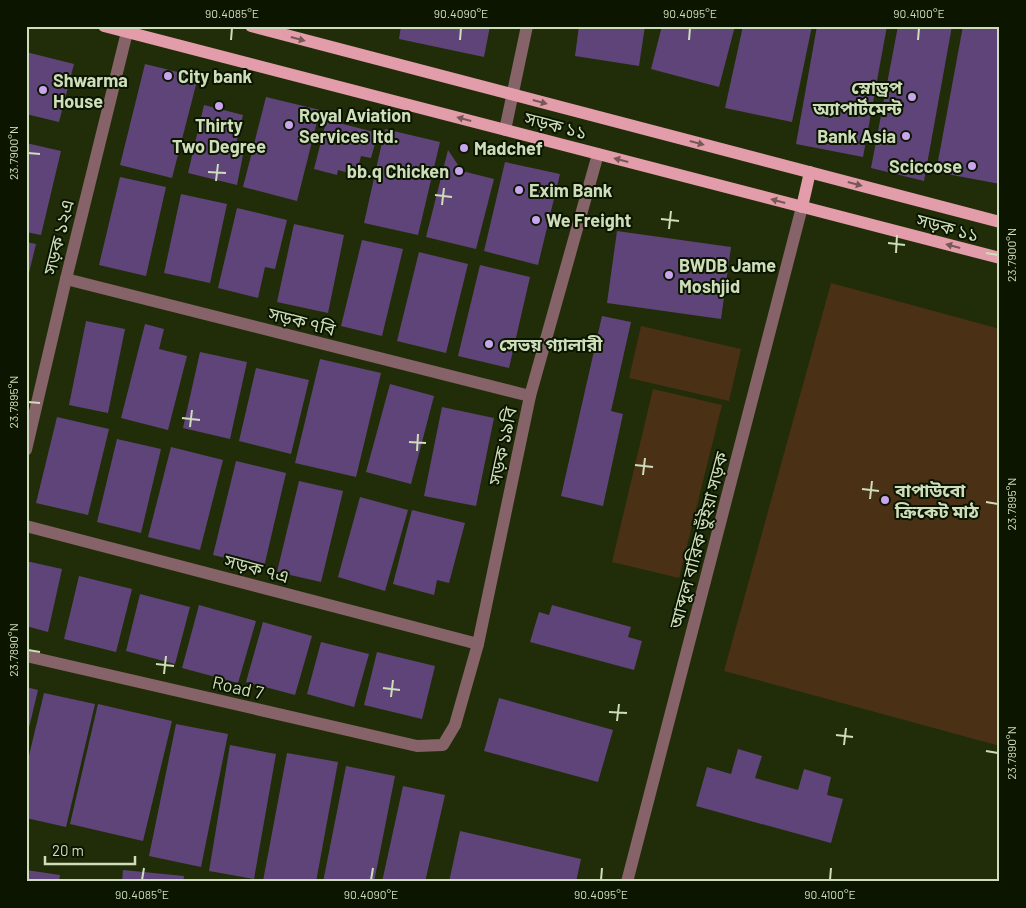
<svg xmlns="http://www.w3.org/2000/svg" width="1026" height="908" font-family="Barlow,'Noto Sans Bengali',sans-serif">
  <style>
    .pitch { fill: #4a3015 }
    .building { fill: #5f4479 }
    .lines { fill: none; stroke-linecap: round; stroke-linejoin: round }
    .minor { stroke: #856369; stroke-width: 12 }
    .major { stroke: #e29caa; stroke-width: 12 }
    .oneway { fill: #765855 }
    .ticks { fill: none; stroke: #ceddba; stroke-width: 2 }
    .poi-dot { fill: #c9a5ee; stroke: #0b1500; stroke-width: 2 }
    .labels { text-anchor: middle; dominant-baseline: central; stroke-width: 4; stroke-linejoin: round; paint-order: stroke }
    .poi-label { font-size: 18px; font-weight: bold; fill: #ceddba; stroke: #0b1500; text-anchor: start }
    .street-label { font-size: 18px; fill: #ceddba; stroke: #0b1500 }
    .neatline { fill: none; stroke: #ceddba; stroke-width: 2 }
    .ticks-label { font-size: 12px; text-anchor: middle; fill: #ceddba }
  </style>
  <rect width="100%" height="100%" fill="#212d08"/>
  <g class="pitch">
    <polygon points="831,283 1000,329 1000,746 724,671"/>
    <polygon points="641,326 741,349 729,401 629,378"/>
    <polygon points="653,389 722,405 679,578 612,562"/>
  </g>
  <g class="building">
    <polygon points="401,26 490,26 484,57 399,39"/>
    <polygon points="579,26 645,26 639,66 575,56"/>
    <polygon points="662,26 735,26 719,87 651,69"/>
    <polygon points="743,26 812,26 792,122 725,108"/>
    <polygon points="817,26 887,26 863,157 796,144"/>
    <polygon points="898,26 952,26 924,181 871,168"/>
    <polygon points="963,26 1000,28 1000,184 936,172"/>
    <polygon points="26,52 74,64 59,122 26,114"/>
    <polygon points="145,64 198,77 172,178 120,165"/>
    <polygon points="266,97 320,110 297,201 243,187"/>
    <polygon points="204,105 243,115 234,153 243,155 237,185 188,173"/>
    <polygon points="328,114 341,117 339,123 378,133 371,158 361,156 356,175 338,170 337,175 314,169"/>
    <polygon points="385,129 440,142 418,235 364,223"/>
    <polygon points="26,143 61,151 41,235 26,232"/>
    <polygon points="448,150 462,171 494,179 476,249 426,237"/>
    <polygon points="505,162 560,174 538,265 484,251"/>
    <polygon points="120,177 166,187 146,276 99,265"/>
    <polygon points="181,194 227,204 210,283 164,273"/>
    <polygon points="237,208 287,220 275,269 265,267 258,298 218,288"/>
    <polygon points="294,224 344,235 328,313 277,302"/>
    <polygon points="617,231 731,247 721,319 607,303"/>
    <polygon points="362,240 403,249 382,336 341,326"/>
    <polygon points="26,242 36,244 27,281 26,281"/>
    <polygon points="419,252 468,264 446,353 397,341"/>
    <polygon points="480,265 530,277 509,368 458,356"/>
    <polygon points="602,316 631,322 611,411 623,414 603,506 561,496"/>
    <polygon points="86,321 125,329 108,413 69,405"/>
    <polygon points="145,324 164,329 159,349 187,356 168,430 121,418"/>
    <polygon points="200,352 247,362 230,439 183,428"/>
    <polygon points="320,359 381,373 356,477 295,463"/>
    <polygon points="256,368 309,380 291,454 239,441"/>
    <polygon points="390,384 434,396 411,484 366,472"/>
    <polygon points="442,407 494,418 476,506 424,496"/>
    <polygon points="57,417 109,429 88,515 36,503"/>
    <polygon points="117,439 161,449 141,533 97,522"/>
    <polygon points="171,447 223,460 200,550 148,537"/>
    <polygon points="236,461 286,473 264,567 213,555"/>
    <polygon points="299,481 343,491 321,582 277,572"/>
    <polygon points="360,497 408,510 385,591 338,577"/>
    <polygon points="412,510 465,523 449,583 437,580 434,595 393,584"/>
    <polygon points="26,561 62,569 48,632 26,626"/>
    <polygon points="79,576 132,589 116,652 64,639"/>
    <polygon points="140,594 190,607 175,664 126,651"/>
    <polygon points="199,605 256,621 238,683 182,668"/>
    <polygon points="552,605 631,627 628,637 642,641 634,670 530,642 539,612 549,615"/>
    <polygon points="263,622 312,636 295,695 246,682"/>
    <polygon points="321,642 369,654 354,707 307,694"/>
    <polygon points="377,652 435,666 422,719 364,705"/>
    <polygon points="26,687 38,690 27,736 26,736"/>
    <polygon points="44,693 95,704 66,827 26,818 26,768"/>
    <polygon points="499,698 613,730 598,782 484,751"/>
    <polygon points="98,704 172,721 143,841 70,824"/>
    <polygon points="176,724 228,734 201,867 149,856"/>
    <polygon points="230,745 276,754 254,879 209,871"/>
    <polygon points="738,749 762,756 755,778 798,790 804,769 831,777 827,795 843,799 831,843 696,806 707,767 731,774"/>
    <polygon points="287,753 338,762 316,882 263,881"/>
    <polygon points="346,766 395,776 374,882 323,882"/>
    <polygon points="403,786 445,795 425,882 382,882"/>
    <polygon points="460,831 581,859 576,882 449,882"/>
    <polygon points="26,870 60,875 59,882 26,882"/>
    <polygon points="123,870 184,876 183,882 122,882"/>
  </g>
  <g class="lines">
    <g class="minor">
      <polyline points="505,130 527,26"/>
      <polyline points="66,279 530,396"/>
      <polyline points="26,450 66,279 127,32"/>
      <polyline points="26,526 478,644"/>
      <polyline points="26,656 417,746 443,745 455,725 478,644 530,396 598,154"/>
      <polyline points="627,882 802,207"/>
    </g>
    <g class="major">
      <polyline points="104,26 1000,258"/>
      <polyline points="251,26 1000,222"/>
      <polyline points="802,207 810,172"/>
    </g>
  </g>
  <defs><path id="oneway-solid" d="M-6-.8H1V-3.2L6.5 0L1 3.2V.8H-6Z" transform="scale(1.25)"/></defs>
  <g class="oneway">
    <use href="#oneway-solid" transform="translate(298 39) rotate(15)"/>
    <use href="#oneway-solid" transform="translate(540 102) rotate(15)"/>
    <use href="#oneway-solid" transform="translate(464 119) rotate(-165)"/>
    <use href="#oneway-solid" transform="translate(697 143) rotate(15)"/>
    <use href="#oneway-solid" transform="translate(621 160) rotate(-165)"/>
    <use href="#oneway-solid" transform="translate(855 184) rotate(15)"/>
    <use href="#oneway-solid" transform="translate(778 201) rotate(-165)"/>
    <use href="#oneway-solid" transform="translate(953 246) rotate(-165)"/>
  </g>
  <path class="ticks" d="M231 40 232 28M460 40 461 28M689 40 690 28M918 40 919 28M28 153 40 154M208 172 226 173M216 181 218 164M435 195 452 197M442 205 444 188M661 219 679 221M669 229 671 211M888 243 905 245M896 253 897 235M986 253 998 255M28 402 40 403M182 418 200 420M190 427 192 410M409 442 426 443M417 451 418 434M635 465 653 467M643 475 645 458M862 489 879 491M870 499 872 481M986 502 998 504M28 650 40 652M156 664 174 666M164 674 166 656M383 688 400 690M391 697 393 680M609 712 627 713M617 721 619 704M836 735 853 737M844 745 846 728M986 751 998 753M142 880 144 868M371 880 373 868M601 880 602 868M830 880 831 868"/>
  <g class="poi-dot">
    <circle cx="168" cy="76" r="5"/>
    <circle cx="43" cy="90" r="5"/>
    <circle cx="912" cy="97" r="5"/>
    <circle cx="219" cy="106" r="5"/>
    <circle cx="289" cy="125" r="5"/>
    <circle cx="906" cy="136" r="5"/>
    <circle cx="464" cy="148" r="5"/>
    <circle cx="972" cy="166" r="5"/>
    <circle cx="459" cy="171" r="5"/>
    <circle cx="519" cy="190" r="5"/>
    <circle cx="536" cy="220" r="5"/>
    <circle cx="669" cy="275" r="5"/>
    <circle cx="489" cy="344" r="5"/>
    <circle cx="885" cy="500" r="5"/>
  </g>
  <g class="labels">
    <g class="poi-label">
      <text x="178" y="76">City bank</text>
      <text x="53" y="80">Shwarma<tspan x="53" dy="21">House</tspan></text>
      <text x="902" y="87" text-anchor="end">স্নোড্রপ<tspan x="902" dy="21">অ্যাপার্টমেন্ট</tspan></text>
      <text x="299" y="115">Royal Aviation<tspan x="299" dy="21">Services ltd.</tspan></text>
      <text x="219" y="125" text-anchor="middle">Thirty<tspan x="219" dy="21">Two Degree</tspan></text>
      <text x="896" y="136" text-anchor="end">Bank Asia</text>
      <text x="474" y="148">Madchef</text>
      <text x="962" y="166" text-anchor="end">Sciccose</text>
      <text x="449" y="171" text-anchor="end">bb.q Chicken</text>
      <text x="529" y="190">Exim Bank</text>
      <text x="546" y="220">We Freight</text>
      <text x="679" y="265">BWDB Jame<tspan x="679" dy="21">Moshjid</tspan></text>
      <text x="499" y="344">সেভয় গ্যালারী</text>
      <text x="895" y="490">বাপাউবো<tspan x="895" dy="21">ক্রিকেট মাঠ</tspan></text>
    </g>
    <g class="street-label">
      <text transform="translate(556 125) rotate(14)">সড়ক ১১</text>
      <text transform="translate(948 227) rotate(15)">সড়ক ১১</text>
      <text transform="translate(58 237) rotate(-76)">সড়ক ১২এ</text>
      <text transform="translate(302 321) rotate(14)">সড়ক ৭বি</text>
      <text transform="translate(502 446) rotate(-78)">সড়ক ১৯বি</text>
      <text transform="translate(698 540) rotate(-75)">আব্দুল বারিক ভুঁইয়া সড়ক</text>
      <text transform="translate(257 568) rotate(15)">সড়ক ৭এ</text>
      <text transform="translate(238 687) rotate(13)">Road 7</text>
    </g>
  </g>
  <rect width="1026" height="908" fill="none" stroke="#0b1500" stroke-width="55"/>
  <path d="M45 856v8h90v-8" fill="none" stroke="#ceddba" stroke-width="2.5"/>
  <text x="52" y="856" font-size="15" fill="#ceddba" stroke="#0b1500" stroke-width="4" paint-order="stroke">20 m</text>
  <rect x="28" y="28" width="970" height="852" class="neatline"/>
  <g class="ticks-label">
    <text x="232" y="18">90.4085°E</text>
    <text x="461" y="18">90.4090°E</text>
    <text x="690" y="18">90.4095°E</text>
    <text x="919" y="18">90.4100°E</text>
    <text transform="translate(14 153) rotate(-90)" y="4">23.7900°N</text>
    <text transform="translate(1012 255) rotate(-90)" y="4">23.7900°N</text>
    <text transform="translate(14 402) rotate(-90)" y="4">23.7895°N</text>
    <text transform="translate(1012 504) rotate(-90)" y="4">23.7895°N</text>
    <text transform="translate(14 650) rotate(-90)" y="4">23.7890°N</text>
    <text transform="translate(1012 753) rotate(-90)" y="4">23.7890°N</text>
    <text x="142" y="899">90.4085°E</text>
    <text x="371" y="899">90.4090°E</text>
    <text x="601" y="899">90.4095°E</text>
    <text x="830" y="899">90.4100°E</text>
  </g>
</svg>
